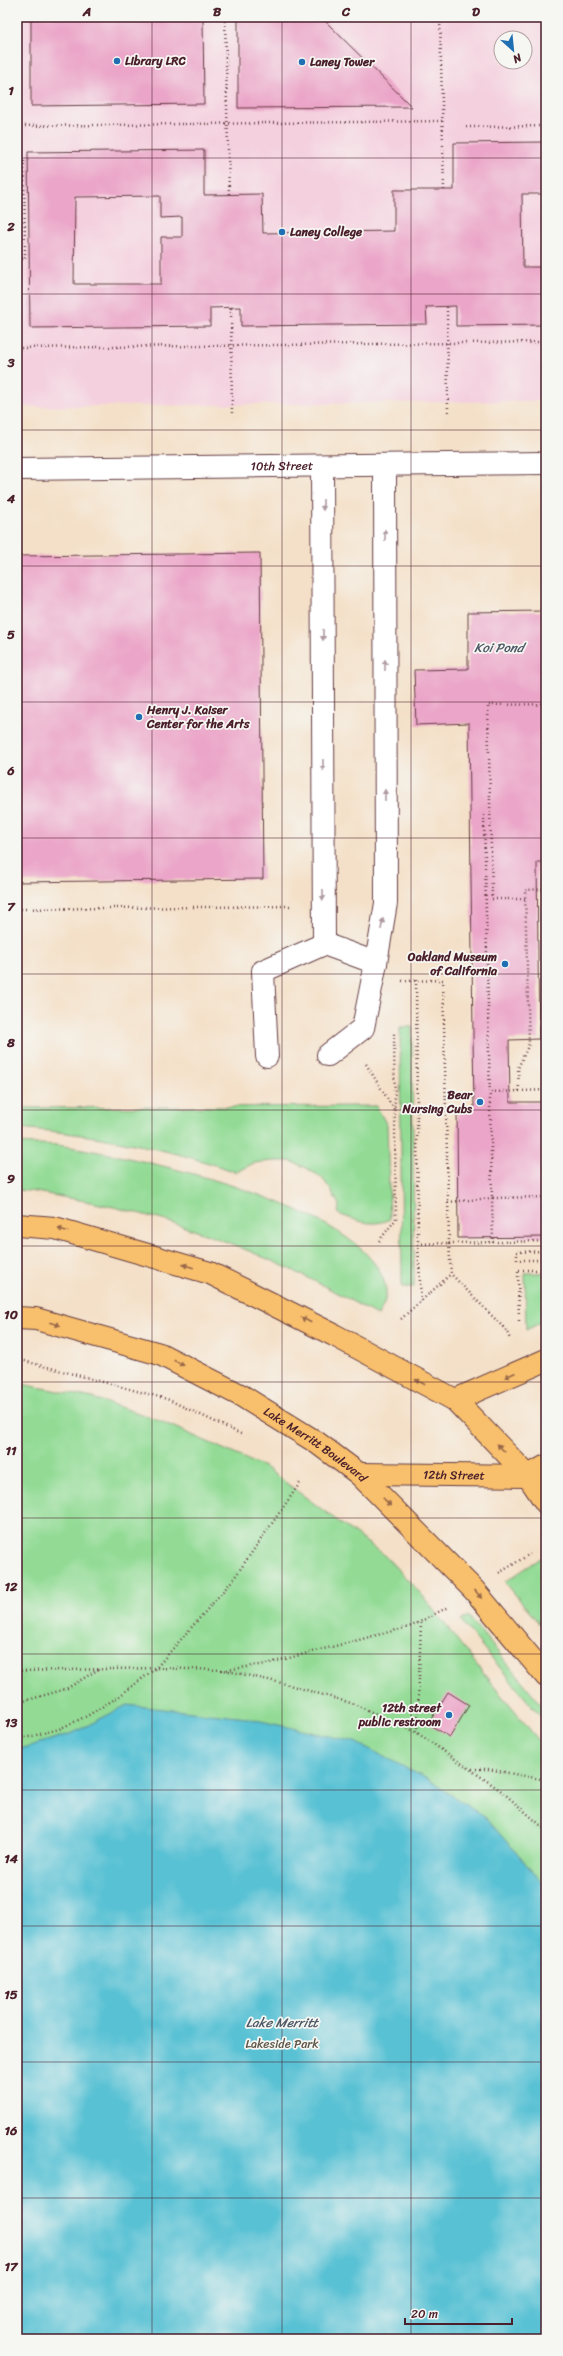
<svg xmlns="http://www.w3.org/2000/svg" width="563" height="2356" font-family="Sriracha,sans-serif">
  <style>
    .built { fill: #f4cfde; fill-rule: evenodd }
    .green { fill: #93db95; stroke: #6e7d60 }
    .water { fill: #58c1d4; stroke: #517080 }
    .building { fill: #eba5c8; fill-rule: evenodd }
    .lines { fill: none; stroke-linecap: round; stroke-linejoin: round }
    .minor-casing { stroke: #643c43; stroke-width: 24 }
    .major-casing { stroke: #643c43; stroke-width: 24 }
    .path { stroke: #643c43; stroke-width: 2.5; stroke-dasharray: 1 3; stroke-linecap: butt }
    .minor { stroke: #fff; stroke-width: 22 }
    .major { stroke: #f8bf6c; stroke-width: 22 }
    .oneway { fill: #ae9aa0 }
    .oneway2 { fill: #986748 }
    .grid { fill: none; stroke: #4a1f2b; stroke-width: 1; stroke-opacity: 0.55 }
    .poi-dot { fill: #1f6fb2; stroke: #f6f6f2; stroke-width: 1.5 }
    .labels { text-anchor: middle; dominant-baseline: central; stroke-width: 3.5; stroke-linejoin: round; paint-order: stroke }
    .poi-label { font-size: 12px; font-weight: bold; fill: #4a1f2b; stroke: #f6f6f2; text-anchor: start }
    .street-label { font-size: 12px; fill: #4a1f2b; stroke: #f6f6f2 }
    .park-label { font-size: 12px; fill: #60574b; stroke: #f6f6f2 }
    .water-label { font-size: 13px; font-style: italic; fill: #4f5866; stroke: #f6f6f2 }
    .neatline { fill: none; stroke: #4a1f2b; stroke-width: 1.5 }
    .grid-label { font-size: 13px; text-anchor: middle; font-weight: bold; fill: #4a1f2b }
  </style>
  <rect width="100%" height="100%" fill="#f6f6f2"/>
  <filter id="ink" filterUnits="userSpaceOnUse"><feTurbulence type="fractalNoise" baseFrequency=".025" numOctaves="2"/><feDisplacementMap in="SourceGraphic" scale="8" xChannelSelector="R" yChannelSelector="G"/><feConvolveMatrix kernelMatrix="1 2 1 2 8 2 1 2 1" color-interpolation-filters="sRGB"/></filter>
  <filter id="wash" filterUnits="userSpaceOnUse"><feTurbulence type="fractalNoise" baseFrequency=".012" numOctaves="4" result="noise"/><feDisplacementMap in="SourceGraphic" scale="16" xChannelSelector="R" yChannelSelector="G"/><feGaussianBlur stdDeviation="0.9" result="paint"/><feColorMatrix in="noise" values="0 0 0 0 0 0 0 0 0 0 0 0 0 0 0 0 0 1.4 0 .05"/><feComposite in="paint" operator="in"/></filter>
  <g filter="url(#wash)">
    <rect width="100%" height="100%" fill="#f4e0c8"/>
    <path class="built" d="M17 17H546V401L17 407ZM501 38H525V62H501Z"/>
    <g class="green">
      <polygon points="400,1027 412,1027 414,1287 402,1287"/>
      <path d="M376 1106 387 1125 390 1219C372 1228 356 1220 338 1214L339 1205 331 1190 322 1178 305 1167 290 1161H273L254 1163 236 1172C165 1147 92 1134 17 1128V1108Z"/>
      <path d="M17 1143C30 1144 44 1144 56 1145 126 1154 376 1206 386 1290 387 1299 382 1308 378 1316 283 1260 182 1218 74 1199 55 1196 36 1191 17 1190Z"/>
      <polygon points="525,1273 546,1273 546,1320 526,1330"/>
      <polygon points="17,1383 93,1398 156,1419 266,1468 385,1556 422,1595 487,1678 546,1749 546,2339 17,2339"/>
      <polygon points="541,1558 546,1565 546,1632 505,1582"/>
      <polygon points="468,1616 546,1710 546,1723 461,1621"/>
    </g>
    <polygon class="water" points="127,1705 247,1718 356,1742 427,1779 486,1818 546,1887 546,2339 17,2339 17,1750 73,1733"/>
    <g id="blocks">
      <g class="building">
        <polygon points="31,17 203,17 204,104 31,106"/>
        <polygon points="238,17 321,17 412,107 238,108"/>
        <path d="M546 142V194H522L523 267H546V325L456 326V306L426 307 427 324 241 326V307L210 308V326L30 328 28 152 204 150V195L262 194 263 233 394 231V190H454V143ZM160 196V218L182 217V237H161V284H74L75 197Z"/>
        <polygon points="260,553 263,879 17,882 17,556"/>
        <polygon points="546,611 546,862 537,862 539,1039 509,1040 510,1102 546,1102 546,1237 458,1238 457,1110 474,1110 469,723 416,725 414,670 468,669 468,612"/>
        <polygon points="448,1692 469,1705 450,1737 428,1724"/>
      </g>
    </g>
  </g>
  <g filter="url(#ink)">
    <use href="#blocks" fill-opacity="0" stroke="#643c43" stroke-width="1"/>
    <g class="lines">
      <defs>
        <g id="minor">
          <polyline points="322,466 324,944"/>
          <path id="s1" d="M17 469 546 463"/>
          <polyline points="376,963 386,903 385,465"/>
          <polyline points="267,1056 263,971 324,944 376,963 363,1028 328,1055"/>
        </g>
        <g id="major">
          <polyline points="17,1225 55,1228 210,1273 334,1335 455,1400 528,1476 546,1503"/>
          <path id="s2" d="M17 1318 36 1319 160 1354 242 1396 316 1442 359 1474 474 1590 546 1676"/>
          <polyline points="455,1400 546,1360"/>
          <path id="s3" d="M359 1474 528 1476 546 1466"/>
        </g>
      </defs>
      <use href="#minor" class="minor-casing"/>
      <use href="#major" class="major-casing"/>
      <g class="path">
        <polyline points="225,17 229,195"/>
        <polyline points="440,17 444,190"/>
        <polyline points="17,126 442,121"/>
        <polyline points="466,127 546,126"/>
        <polyline points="17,161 24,160 25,259 17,259"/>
        <polyline points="447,307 448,412"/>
        <polyline points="231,308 232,414"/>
        <polyline points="17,348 546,342"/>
        <polyline points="484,815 492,1198 546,1197"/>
        <polyline points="525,899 492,899 488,705 546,704"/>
        <polyline points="17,909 293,906"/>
        <polyline points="416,980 418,1244 421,1301"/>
        <polyline points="402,981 443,980 449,1243 546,1241"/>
        <polyline points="366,1064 395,1111"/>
        <polyline points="519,1091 518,1068 529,1044 525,890 546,889"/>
        <polyline points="491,1092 546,1090"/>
        <polyline points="448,1202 492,1198 493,1243"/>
        <polyline points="379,1241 396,1219 394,1033"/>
        <polyline points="418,1244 449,1243 451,1274 506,1330 510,1339"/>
        <polyline points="546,1251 517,1252 517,1260 546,1260"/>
        <polyline points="401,1319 451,1274"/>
        <polyline points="519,1321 518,1270 546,1270"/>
        <polyline points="17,1359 167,1399 243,1435"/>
        <polyline points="499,1573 530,1554"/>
        <polyline points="227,1670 266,1664 412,1626 448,1607"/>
        <polyline points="17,1671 156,1668 224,1670 286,1684 354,1704 416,1732 500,1790 546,1830"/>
        <polyline points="17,1703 66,1689 99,1669"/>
        <polyline points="17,1718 22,1739"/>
        <polyline points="417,1732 421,1623"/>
        <polyline points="17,1740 59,1729 87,1716 118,1697 156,1668 232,1581 300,1483"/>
        <polyline points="472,1769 488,1769 546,1780"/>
      </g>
      <use href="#minor" class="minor"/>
      <use href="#major" class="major"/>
    </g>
    <defs><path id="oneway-solid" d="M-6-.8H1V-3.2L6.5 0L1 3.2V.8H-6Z"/></defs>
    <g class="oneway">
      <use href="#oneway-solid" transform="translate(323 505) rotate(90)"/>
      <use href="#oneway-solid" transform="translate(385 535) rotate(-90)"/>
      <use href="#oneway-solid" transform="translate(323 635) rotate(90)"/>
      <use href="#oneway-solid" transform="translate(385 665) rotate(-90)"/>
      <use href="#oneway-solid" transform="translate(323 765) rotate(90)"/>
      <use href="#oneway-solid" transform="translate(385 795) rotate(-90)"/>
      <use href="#oneway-solid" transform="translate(323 895) rotate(90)"/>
      <use href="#oneway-solid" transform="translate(382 924) rotate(-80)"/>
    </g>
    <g class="oneway2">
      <use href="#oneway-solid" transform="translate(63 1230) rotate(-164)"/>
      <use href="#oneway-solid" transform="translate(188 1266) rotate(-164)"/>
      <use href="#oneway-solid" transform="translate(306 1320) rotate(-153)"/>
      <use href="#oneway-solid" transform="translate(55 1324) rotate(16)"/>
      <use href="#oneway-solid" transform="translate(179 1363) rotate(27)"/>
      <use href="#oneway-solid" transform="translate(510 1375) rotate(156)"/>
      <use href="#oneway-solid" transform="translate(420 1382) rotate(-152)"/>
      <use href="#oneway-solid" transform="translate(501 1448) rotate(-134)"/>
      <use href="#oneway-solid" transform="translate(387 1502) rotate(45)"/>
      <use href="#oneway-solid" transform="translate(478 1594) rotate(50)"/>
    </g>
  </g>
  <path class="grid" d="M152 17V2339M282 17V2339M411 17V2339M17 158H546M17 294H546M17 430H546M17 566H546M17 702H546M17 838H546M17 974H546M17 1110H546M17 1246H546M17 1382H546M17 1518H546M17 1654H546M17 1790H546M17 1926H546M17 2062H546M17 2198H546"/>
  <g class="poi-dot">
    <circle cx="117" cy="61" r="4"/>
    <circle cx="302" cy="62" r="4"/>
    <circle cx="282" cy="232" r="4"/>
    <circle cx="139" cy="717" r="4"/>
    <circle cx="505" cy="964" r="4"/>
    <circle cx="480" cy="1102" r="4"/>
    <circle cx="449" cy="1715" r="4"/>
  </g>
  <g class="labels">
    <g class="poi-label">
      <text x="125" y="61">Library LRC</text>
      <text x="310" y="62">Laney Tower</text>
      <text x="290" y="232">Laney College</text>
      <text x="147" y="710">Henry J. Kaiser<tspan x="147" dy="14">Center for the Arts</tspan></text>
      <text x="497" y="957" text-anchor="end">Oakland Museum<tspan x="497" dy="14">of California</tspan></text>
      <text x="472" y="1095" text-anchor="end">Bear<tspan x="472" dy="14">Nursing Cubs</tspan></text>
      <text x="441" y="1708" text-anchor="end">12th street<tspan x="441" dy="14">public restroom</tspan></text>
    </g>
    <g class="street-label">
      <text stroke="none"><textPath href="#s1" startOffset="265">10th Street</textPath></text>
      <text stroke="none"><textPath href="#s2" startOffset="328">Lake Merritt Boulevard</textPath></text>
      <text stroke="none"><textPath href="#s3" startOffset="95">12th Street</textPath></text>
    </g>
    <g class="park-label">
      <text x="282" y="2044">Lakeside Park</text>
    </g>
    <g class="water-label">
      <text x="499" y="647">Koi Pond</text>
      <text x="282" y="2022">Lake Merritt</text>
    </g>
  </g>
  <rect width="563" height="2356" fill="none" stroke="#f6f6f2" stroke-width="44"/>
  <g transform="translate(513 50) rotate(153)"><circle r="19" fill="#f6f6f2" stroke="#b1a0a2"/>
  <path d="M0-3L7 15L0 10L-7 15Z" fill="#1f6fb2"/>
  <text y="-6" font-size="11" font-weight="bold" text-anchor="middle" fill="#4a1f2b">N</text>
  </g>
  <path d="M405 2318v6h107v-6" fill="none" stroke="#4a1f2b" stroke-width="2"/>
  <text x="411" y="2318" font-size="12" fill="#4a1f2b" stroke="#f6f6f2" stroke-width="3" paint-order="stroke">20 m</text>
  <rect x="22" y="22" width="519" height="2312" class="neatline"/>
  <g class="grid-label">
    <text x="87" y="16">A</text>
    <text x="217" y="16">B</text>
    <text x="346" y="16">C</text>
    <text x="476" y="16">D</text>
    <text x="11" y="95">1</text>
    <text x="11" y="231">2</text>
    <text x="11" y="367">3</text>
    <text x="11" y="503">4</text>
    <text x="11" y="639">5</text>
    <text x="11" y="775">6</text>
    <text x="11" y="911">7</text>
    <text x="11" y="1047">8</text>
    <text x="11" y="1183">9</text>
    <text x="11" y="1319">10</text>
    <text x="11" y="1455">11</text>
    <text x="11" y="1591">12</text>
    <text x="11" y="1727">13</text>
    <text x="11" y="1863">14</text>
    <text x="11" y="1999">15</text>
    <text x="11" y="2135">16</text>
    <text x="11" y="2271">17</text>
  </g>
</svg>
